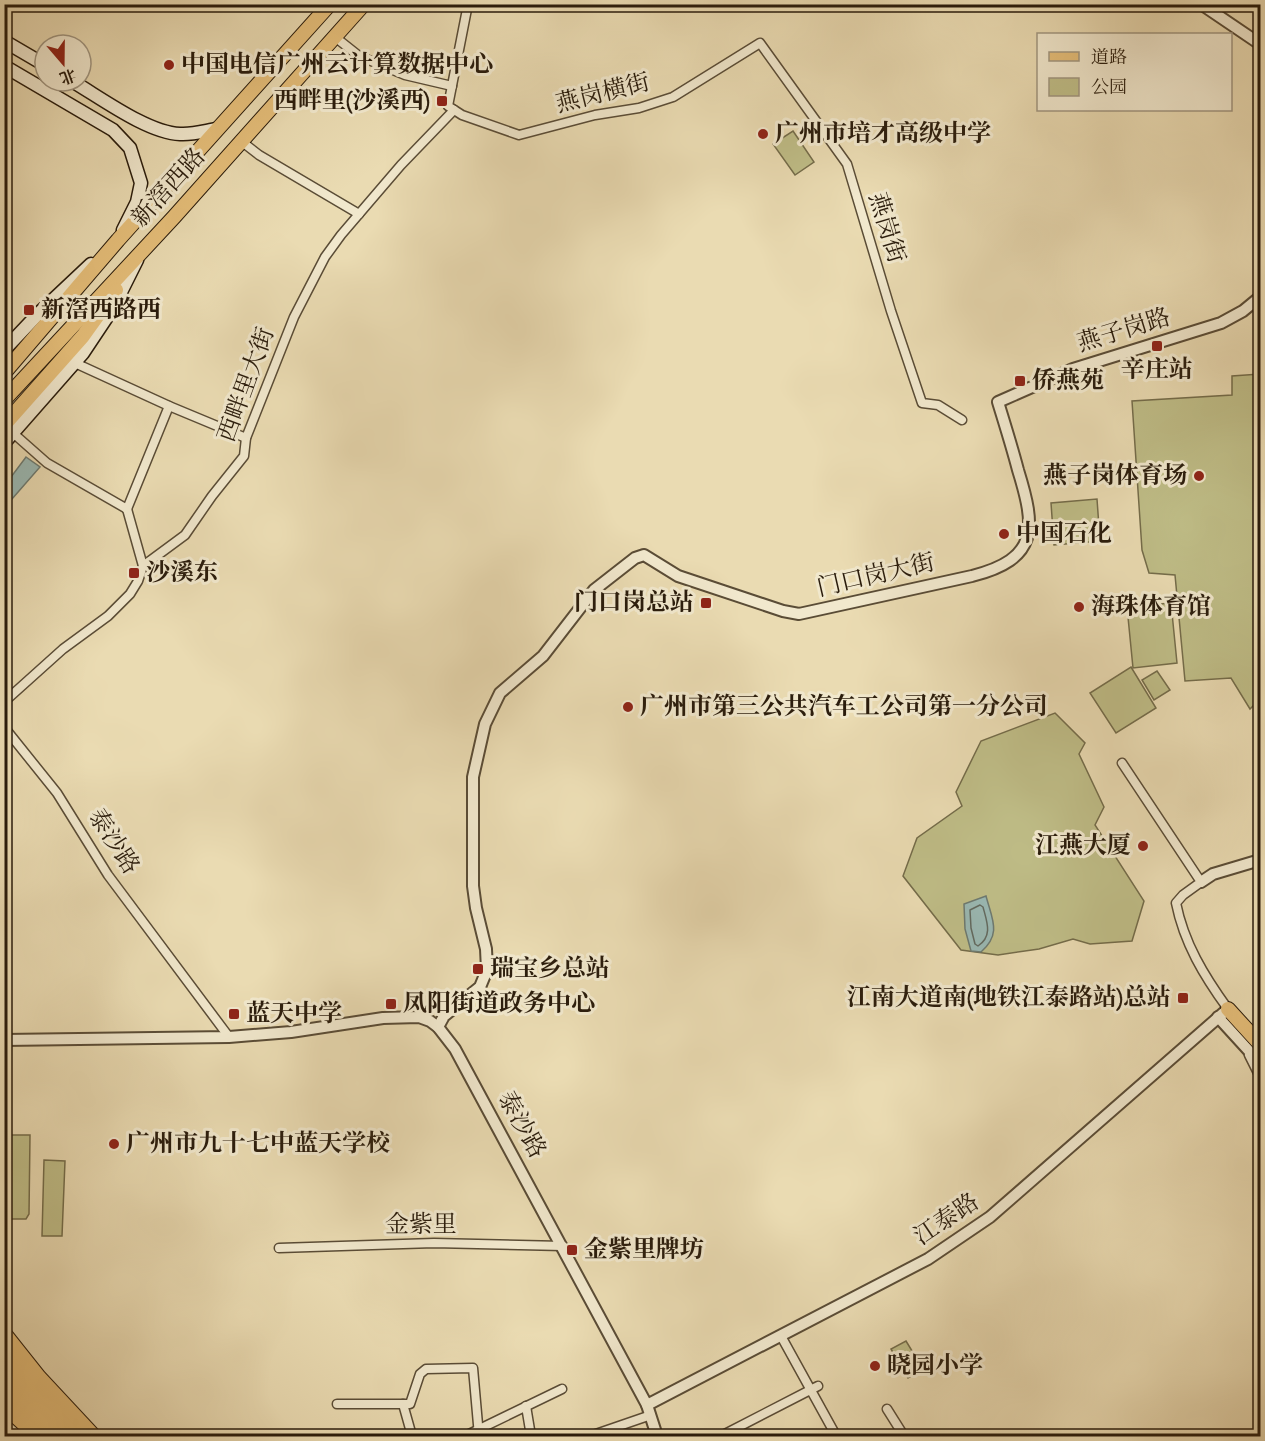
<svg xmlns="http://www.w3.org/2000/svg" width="1265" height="1441" font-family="'IM FELL English','Noto Serif SC',serif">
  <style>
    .green { fill: #bfbd87; stroke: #746c4a; stroke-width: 1.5 }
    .water { fill: #9ab9b4; stroke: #6d7a71; stroke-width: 1.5 }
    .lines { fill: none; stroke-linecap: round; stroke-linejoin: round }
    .shore { stroke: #626a60; stroke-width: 1.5 }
    .minor-casing { stroke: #5a4c36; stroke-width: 11 }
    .tertiary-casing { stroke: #5a4c36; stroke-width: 14 }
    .secondary-casing { stroke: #2a1c0c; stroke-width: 15 }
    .primary-casing { stroke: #2a1c0c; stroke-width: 16 }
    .trunk-casing { stroke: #2a1c0c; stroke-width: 16 }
    .minor { stroke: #f1e8cd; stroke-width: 8 }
    .tertiary { stroke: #f1e8cd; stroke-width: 10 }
    .secondary { stroke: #f1e8cd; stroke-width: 12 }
    .primary { stroke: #e5be79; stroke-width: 14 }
    .trunk { stroke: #e5be79; stroke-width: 14 }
    .poi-dot { fill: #8f2418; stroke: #f1e8cd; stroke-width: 2 }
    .labels { text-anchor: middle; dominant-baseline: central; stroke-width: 6; stroke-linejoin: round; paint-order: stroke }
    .poi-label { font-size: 24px; font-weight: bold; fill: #2a1c0c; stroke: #f1e8cd; text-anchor: start }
    .street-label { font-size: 24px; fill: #2a1c0c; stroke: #f1e8cd }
  </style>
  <rect width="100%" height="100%" fill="#eadbb2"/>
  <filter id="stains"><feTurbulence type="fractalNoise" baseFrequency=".00333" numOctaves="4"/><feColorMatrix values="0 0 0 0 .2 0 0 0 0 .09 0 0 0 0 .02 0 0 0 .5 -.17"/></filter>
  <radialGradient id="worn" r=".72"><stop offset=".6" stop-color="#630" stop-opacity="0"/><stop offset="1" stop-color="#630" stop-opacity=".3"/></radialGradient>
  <g class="green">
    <polygon points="793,131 814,162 795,175 773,144"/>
    <polygon points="1260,374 1260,699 1250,709 1231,678 1185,681 1175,575 1149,573 1142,550 1132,401 1232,395 1232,376"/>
    <polygon points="1097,499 1100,541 1054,545 1051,503"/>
    <polygon points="1171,603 1177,663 1133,668 1127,607"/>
    <polygon points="1131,667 1156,708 1116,733 1090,693"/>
    <polygon points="1157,671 1170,690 1154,700 1142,680"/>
    <polygon points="1055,713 1085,743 1079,754 1104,807 1095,825 1144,901 1132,941 1090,944 1073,939 1039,949 998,955 961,950 903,876 917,838 962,806 956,792 981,741"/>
    <polygon points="5,1135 30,1135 29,1214 26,1219 5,1219"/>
    <polygon points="44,1160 65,1161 62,1236 42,1236"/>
    <polygon points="906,1341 923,1369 908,1378 891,1349"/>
  </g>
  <g class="water">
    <polygon points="26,457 40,467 5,507 5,485"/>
    <path d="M986 896C992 919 1002 934 981 952L971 951 965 929 964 904Z"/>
  </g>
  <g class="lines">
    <path class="shore" d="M980 905 983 907C987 922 993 936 978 946L975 944 971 928 970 910Z"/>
    <defs>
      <g id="minor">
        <polyline points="468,4 448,106 462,115 519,135 595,115 639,108 673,97 760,43 847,164 891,311 922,403 938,405 962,420"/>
        <polyline points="335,37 359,56 405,75 452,86"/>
        <polyline points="241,141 259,155 359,214"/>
        <polyline points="75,363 169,406 246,438"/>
        <polyline points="13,433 47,463 127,509"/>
        <polyline points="127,509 169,406"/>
        <polyline points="127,509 143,566"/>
        <polyline points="4,702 63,649 108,616 130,594 138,581 143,566 185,535 212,496 244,456 246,438 294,317 325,257 341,235 401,165 454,110"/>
        <polyline points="4,727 57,793 108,875 229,1037"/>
        <path d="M1122 763 1201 882 1183 895 1176 903C1184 943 1204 976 1228 1009"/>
        <polyline points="1249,1055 1260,1077"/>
        <polyline points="279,1248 434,1243 563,1246"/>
        <polyline points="781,1336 834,1432 830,1436"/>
        <polyline points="337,1404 410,1404 420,1374 426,1369 473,1368 479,1436"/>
        <polyline points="403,1404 412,1436"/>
        <polyline points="526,1406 531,1436"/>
        <polyline points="887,1409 904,1436"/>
        <polyline points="465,1436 562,1389"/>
        <polyline points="590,1436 651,1415"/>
        <polyline points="721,1436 818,1386"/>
      </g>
      <g id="tertiary">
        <polyline points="1201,4 1260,44"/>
        <polyline points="1201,882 1213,874 1260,860"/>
        <polyline points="1218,1017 1260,1063"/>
        <path d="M438 1027 444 1016 480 987 487 970 486 949 476 908 473 886V777L485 724 500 693 543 656 594 590 635 558 644 555 678 576 783 611 799 614 972 576C1039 559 1036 528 1018 470 1012 447 1005 425 998 402L1073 369 1221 323 1243 311 1260 297"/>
        <polyline points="4,1040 229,1037 291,1032 383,1018 419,1017 430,1021 438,1027 455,1049 647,1405 657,1436"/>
        <polyline points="647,1405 928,1259 990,1217 1228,1009"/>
      </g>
      <g id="secondary">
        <polyline points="4,41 45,65"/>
        <polyline points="4,66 113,130 130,148 141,183 137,202 123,230"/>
        <path d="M72 81C101 98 148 133 180 134 192 135 205 131 217 129"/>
        <polyline points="4,350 40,312 91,264"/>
        <polyline points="4,443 83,353 113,308 137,260"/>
      </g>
      <g id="primary">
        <polyline points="1228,1009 1260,1044"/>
        <polyline points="4,1349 60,1413 85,1436"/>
        <polyline points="4,1390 49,1436"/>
      </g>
      <g id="trunk">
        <polyline points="4,373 118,240 330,4"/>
        <polyline points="4,400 174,217 364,4"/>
        <polyline points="4,425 83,336 116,290"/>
        <polyline points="4,1333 39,1377 94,1436"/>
        <polyline points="4,1360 38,1400 75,1436"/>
        <polyline points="4,1380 58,1436"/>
        <polyline points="4,1406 37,1436"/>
      </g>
    </defs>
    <use href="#minor" class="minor-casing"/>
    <use href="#tertiary" class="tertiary-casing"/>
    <use href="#secondary" class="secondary-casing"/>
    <use href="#primary" class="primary-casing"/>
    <use href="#trunk" class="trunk-casing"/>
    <use href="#minor" class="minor"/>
    <use href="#tertiary" class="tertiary"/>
    <use href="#secondary" class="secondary"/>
    <use href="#primary" class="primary"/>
    <use href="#trunk" class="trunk"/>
  </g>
  <g class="poi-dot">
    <circle cx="169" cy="65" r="6"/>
    <rect x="436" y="95" width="12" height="12" rx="3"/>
    <circle cx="763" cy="134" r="6"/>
    <rect x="23" y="304" width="12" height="12" rx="3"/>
    <rect x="1151" y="340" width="12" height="12" rx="3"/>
    <rect x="1014" y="375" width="12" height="12" rx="3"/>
    <circle cx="1199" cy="476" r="6"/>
    <circle cx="1004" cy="534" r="6"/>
    <rect x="128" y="567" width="12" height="12" rx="3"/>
    <rect x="700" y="597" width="12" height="12" rx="3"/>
    <circle cx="1079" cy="607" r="6"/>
    <circle cx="628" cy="707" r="6"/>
    <circle cx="1143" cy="846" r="6"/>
    <rect x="472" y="963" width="12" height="12" rx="3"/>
    <rect x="1177" y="992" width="12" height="12" rx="3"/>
    <rect x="385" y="998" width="12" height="12" rx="3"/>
    <rect x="228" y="1008" width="12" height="12" rx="3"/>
    <circle cx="114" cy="1144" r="6"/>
    <rect x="566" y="1244" width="12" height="12" rx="3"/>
    <circle cx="875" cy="1366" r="6"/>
  </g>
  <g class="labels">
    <g class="poi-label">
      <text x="181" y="65">中国电信广州云计算数据中心</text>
      <text x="430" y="101" text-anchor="end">西畔里(沙溪西)</text>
      <text x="775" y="134">广州市培才高级中学</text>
      <text x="41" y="310">新滘西路西</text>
      <text x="1157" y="370" text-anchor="middle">辛庄站</text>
      <text x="1032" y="381">侨燕苑</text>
      <text x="1187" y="476" text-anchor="end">燕子岗体育场</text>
      <text x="1016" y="534">中国石化</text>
      <text x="146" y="573">沙溪东</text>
      <text x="694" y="603" text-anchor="end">门口岗总站</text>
      <text x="1091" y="607">海珠体育馆</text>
      <text x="640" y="707">广州市第三公共汽车工公司第一分公司</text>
      <text x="1131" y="846" text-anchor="end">江燕大厦</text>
      <text x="490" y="969">瑞宝乡总站</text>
      <text x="1171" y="998" text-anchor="end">江南大道南(地铁江泰路站)总站</text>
      <text x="403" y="1004">凤阳街道政务中心</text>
      <text x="246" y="1014">蓝天中学</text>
      <text x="126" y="1144">广州市九十七中蓝天学校</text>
      <text x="584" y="1250">金紫里牌坊</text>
      <text x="887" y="1366">晓园小学</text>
    </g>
    <g class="street-label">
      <text transform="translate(603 94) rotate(-14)">燕岗横街</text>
      <text transform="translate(169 188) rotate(-48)">新滘西路</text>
      <text transform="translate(886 228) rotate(73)">燕岗街</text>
      <text transform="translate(1124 331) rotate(-17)">燕子岗路</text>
      <text transform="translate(247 385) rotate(-70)">西畔里大街</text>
      <text transform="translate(876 576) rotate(-13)">门口岗大街</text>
      <text transform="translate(113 842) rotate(57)">泰沙路</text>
      <text transform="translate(521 1125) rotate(61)">泰沙路</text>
      <text transform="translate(947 1220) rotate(-34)">江泰路</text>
      <text x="421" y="1225">金紫里</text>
    </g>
  </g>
  <rect width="1265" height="1441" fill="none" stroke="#eadbb2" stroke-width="24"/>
  <rect x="6" y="6" width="1253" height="1429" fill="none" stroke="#2a1c0c" stroke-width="3"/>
  <rect x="12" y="12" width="1241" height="1417" fill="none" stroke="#2a1c0c" stroke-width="1.5"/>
  <rect x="1037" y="33" width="195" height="78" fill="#f1e8cd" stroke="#a19680" stroke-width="1.5"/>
  <rect x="1049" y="52" width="30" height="9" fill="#e5be79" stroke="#a19680" stroke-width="1.5"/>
  <text x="1091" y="63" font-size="18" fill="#2a1c0c">道路</text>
  <rect x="1049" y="78" width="30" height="18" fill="#bfbd87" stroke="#a19680" stroke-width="1.5"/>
  <text x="1091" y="93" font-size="18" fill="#2a1c0c">公园</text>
  <g transform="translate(63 63) rotate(160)"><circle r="28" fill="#f1e8cd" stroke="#a19680" stroke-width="1.5"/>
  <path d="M0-4.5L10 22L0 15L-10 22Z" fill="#8f2418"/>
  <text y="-9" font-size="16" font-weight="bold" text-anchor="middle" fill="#2a1c0c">北</text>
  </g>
  <rect width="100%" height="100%" filter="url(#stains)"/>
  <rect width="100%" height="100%" fill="url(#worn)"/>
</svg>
